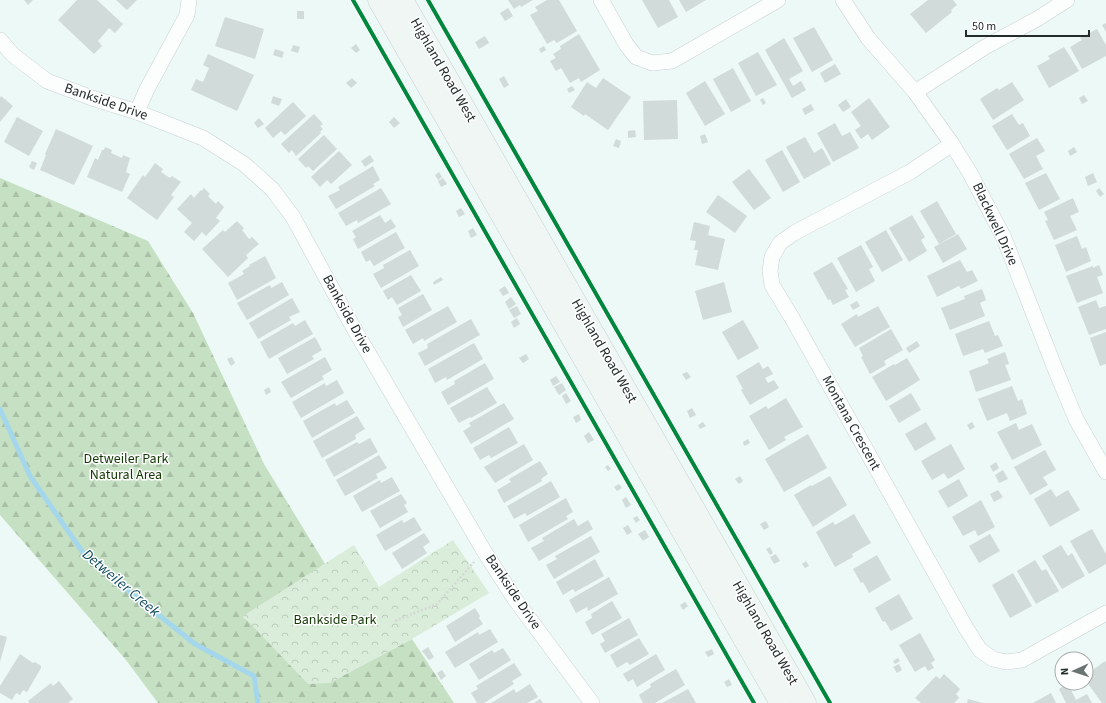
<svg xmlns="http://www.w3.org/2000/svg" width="1106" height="703" font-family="'Source Sans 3',sans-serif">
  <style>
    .forest { fill: url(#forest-firs) }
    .park { fill: url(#park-crowns) }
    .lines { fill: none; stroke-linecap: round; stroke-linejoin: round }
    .stream { stroke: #a4d7ec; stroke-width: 5 }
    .building { fill: #d0dbda }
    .minor-casing { stroke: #c9d2d0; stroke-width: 16 }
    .secondary-casing { stroke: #c9d2d0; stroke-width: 23 }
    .path { stroke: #d4d8d7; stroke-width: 2.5; stroke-dasharray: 2 2; stroke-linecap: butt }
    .minor { stroke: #fcfefe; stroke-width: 15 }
    .secondary { stroke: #eff6f3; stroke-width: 22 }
    .cycleway-casing { stroke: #fff; stroke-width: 6 }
    .cycleway { stroke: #00873e; stroke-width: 4 }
    .labels { text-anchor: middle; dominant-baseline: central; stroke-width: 3; stroke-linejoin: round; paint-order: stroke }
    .street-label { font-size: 14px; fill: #232c2b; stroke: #fff }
    .park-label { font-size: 14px; fill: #133804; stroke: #fff }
    .water-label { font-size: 15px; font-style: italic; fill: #0d495d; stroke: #fff }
  </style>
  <defs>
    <pattern id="forest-firs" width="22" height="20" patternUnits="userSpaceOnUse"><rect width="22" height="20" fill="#c5e0c2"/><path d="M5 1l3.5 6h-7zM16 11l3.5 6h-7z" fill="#a9c0a7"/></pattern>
    <pattern id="park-crowns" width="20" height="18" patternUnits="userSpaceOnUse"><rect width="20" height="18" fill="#daedda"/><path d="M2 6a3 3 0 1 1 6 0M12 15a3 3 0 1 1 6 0" fill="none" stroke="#bbcbbb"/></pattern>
  </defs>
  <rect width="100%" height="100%" fill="#edf9f6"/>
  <polygon class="forest" points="0,178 148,241 193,313 264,464 325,564 243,617 329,683 412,639 454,703 158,703 126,660 0,515"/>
  <polygon class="park" points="453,540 489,593 412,639 329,683 308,684 243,616 354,545 379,587"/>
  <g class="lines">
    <polyline class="stream" points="0,409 30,476 86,557 195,644 254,676 258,703"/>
  </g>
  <g class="building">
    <polygon points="24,0 33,0 28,5"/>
    <polygon points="77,0 97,0 123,24 115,33 109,28 98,41 102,46 94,54 58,20"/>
    <polygon points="116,0 137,0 127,10"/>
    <polygon points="508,0 533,0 521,7 520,5 514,9"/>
    <polygon points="547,0 559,0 577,31 557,43 554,40 547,44 530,15 538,11 535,7"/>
    <polygon points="642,0 669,0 678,17 658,28"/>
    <polygon points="679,0 706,0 686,12"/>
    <polygon points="928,0 953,0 957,5 951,10 952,12 926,33 910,14"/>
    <polygon points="508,8 513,16 505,21 500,13"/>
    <rect x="297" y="11" width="7" height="8"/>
    <polygon points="225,17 264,29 255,59 215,46"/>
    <polygon points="1106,23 1106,32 1102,25"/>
    <polygon points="814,27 833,60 812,72 793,38"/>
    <polygon points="1097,29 1106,45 1106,56 1082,69 1070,47 1082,40 1080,38"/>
    <polygon points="579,34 600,70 581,82 579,78 570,83 561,68 556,71 550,61 556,58 553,54 561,49 560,46"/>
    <polygon points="485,36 489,43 479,49 475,42"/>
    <polygon points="784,38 803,71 789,79 793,86 801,81 806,90 792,98 765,50"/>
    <polygon points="356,44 360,50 356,53 351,48"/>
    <polygon points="293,45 300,47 298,53 291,51"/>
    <polygon points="544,46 546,50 541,53 539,49"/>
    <polygon points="1064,47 1079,71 1049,88 1037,66 1050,59 1048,56"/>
    <polygon points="275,49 284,52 282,58 273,55"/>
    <polygon points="758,52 777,85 756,96 738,63"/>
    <polygon points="208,54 254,75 237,111 191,90 196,79 203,82 209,68 203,65"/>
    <polygon points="835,64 841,74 825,83 820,73"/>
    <polygon points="733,68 751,101 731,112 713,79"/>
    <polygon points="504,76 509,85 504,88 499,79"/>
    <polygon points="352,78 357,83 351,88 346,83"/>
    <polygon points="603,78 631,97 608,130 585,114 584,116 571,107 587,82 596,88"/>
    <polygon points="705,81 725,114 705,126 686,93"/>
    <polygon points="1012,82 1024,100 993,120 980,99 997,88 999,90"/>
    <polygon points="572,86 575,90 569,93 567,89"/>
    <polygon points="1084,95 1088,101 1082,104 1079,98"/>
    <polygon points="1,96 13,106 0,122 0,98"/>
    <polygon points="273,96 282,99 279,106 271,103"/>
    <polygon points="763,98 766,103 763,105 760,100"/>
    <polygon points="869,98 890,127 872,140 868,134 861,139 855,130 861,126 851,112"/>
    <polygon points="846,99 851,107 843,112 838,105"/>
    <polygon points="677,100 678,139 644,140 643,101"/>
    <polygon points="293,102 306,116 285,135 281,131 273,138 265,128"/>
    <polygon points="811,104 814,110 805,115 802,109"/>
    <polygon points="314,114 323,124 320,126 323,129 320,132 321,133 296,156 292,150 289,153 281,144"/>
    <polygon points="1012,114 1019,125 1023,123 1030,136 1007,150 992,126"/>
    <polygon points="17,117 43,131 29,156 4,142"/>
    <polygon points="394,117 400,123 394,128 389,122"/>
    <polygon points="259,118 264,124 258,128 254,123"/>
    <polygon points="835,123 842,136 850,132 859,148 833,162 817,133"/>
    <polygon points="56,129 93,146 74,185 40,170 46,155 45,154"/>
    <polygon points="635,130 636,137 628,138 628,131"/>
    <polygon points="705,134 708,142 702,144 700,136"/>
    <polygon points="324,135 337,149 313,171 308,166 306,168 298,159"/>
    <polygon points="805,137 814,153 822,148 831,164 804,179 786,147"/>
    <polygon points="1037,138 1045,151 1036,156 1043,169 1024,179 1009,154"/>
    <polygon points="616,139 621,141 619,148 613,146"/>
    <polygon points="105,147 112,150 111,153 122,158 123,155 130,158 126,172 130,174 122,192 87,177 95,158 98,160 102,150 104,150"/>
    <polygon points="1074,147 1077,152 1070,156 1068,151"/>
    <polygon points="782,150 800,182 783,192 765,160"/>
    <polygon points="339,151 352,165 331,184 327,180 320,187 311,177"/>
    <polygon points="370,155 374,161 365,167 361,161"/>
    <polygon points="32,161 37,163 34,170 29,167"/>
    <polygon points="155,163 163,169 161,172 170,178 172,176 181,182 171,195 174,197 157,220 127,198 143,175 145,177"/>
    <polygon points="373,166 380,180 373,184 375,186 336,209 328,196 340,190 338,187"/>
    <polygon points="749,169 771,198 754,210 732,182"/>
    <polygon points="439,172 442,177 438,180 435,175"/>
    <polygon points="1046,173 1060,199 1039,210 1025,183"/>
    <polygon points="1093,173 1097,182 1088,186 1085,177"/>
    <polygon points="443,178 447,184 441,187 438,181"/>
    <polygon points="204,188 210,194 208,196 216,204 218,201 224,207 216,218 220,221 206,236 202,232 194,241 184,232 192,223 177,209 191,194 194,198 201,190 202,191"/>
    <polygon points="381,188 391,204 358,223 357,220 346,226 338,213"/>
    <polygon points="1099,188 1104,194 1100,197 1096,191"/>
    <polygon points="718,195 747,216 735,233 706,212"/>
    <polygon points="1073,198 1079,212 1070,216 1077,230 1054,240 1045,221 1048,220 1044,212"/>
    <polygon points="937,201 956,234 939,244 920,211"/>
    <polygon points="461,208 465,214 459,217 456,211"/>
    <polygon points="380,215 385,223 391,219 396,227 358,249 353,239 356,237 352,231"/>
    <polygon points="912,215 925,237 921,240 927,251 909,262 889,228"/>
    <polygon points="237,221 244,228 242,230 249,239 252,237 259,244 246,255 248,258 228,277 202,249 223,230 225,232"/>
    <polygon points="694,222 710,226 708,235 725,239 718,270 695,265 698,250 694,250 696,241 690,240"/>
    <polygon points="473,228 477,235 471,238 468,231"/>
    <polygon points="886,230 903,260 882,272 865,242"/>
    <polygon points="396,232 405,248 374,266 370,260 366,262 361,252"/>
    <polygon points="958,234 967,249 943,263 934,247"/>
    <polygon points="1077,236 1082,249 1086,247 1091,261 1066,272 1055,245"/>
    <polygon points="861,245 873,267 869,269 875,281 856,292 837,258"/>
    <polygon points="410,250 419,266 381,288 373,274 384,268 383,265"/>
    <polygon points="265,256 276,278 237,300 228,283 244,274 242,271 250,266 249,265"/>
    <polygon points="960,260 967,272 972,270 978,281 961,289 959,286 937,297 927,276"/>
    <polygon points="832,262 848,289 845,290 849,297 833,305 830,299 828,300 813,273"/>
    <polygon points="1099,265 1103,275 1097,277 1103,293 1077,303 1066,276 1093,266 1093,268"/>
    <polygon points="411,275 421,291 397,305 392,297 388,300 383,291"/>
    <polygon points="441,277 443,280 434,285 433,282"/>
    <polygon points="282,282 289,295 247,320 237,303 270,285 271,288"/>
    <polygon points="724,282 732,312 703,320 695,291"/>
    <polygon points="505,286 509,293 503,296 499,290"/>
    <polygon points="982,289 986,300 980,303 985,316 950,330 941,308 965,299 964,296"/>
    <polygon points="423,294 432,310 403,327 398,317 402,315 398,308"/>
    <polygon points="511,297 516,304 509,309 505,302"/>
    <polygon points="292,298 300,312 289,317 291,320 258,339 249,323"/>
    <polygon points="1096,300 1099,308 1106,306 1106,329 1089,335 1078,307"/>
    <polygon points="857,301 860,306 853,310 850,305"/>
    <polygon points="448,306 457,322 424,341 423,338 413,344 405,330"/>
    <polygon points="517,306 521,314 514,318 509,310"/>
    <polygon points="878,306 890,327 855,347 841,324 857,314 858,317"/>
    <polygon points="517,318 520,324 514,328 511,322"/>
    <polygon points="471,319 480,335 425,366 418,353 428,348 427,344"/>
    <polygon points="305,320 313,334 269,359 260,342 293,323 295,326"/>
    <polygon points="743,320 759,348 738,360 722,332"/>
    <polygon points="989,321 995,336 998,335 1003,346 985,353 983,349 963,356 955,334"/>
    <polygon points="891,329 903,350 884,361 886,365 870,374 861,357 863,356 859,348"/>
    <polygon points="1106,332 1106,364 1100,366 1090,338"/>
    <polygon points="315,337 322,350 312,356 314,359 287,374 278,358"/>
    <polygon points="917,341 920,346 909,353 906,348"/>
    <polygon points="474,343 483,359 447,380 446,377 435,383 428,369"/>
    <polygon points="1005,352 1009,364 1005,365 1011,380 976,392 969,371 987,364 989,363 987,359"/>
    <polygon points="526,354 529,359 523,363 519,358"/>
    <polygon points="232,357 235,363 231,366 227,359"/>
    <polygon points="325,357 332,370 322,376 324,379 291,398 281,382"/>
    <polygon points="907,358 920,380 886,401 872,377 894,364 895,365"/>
    <polygon points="759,362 763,369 768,366 773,374 765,378 768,383 774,380 779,388 750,405 741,390 743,389 736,376"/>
    <polygon points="485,363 494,379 448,405 441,392 455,384 454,381"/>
    <polygon points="687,372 691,377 686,380 682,374"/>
    <polygon points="556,376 560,382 553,386 550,380"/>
    <polygon points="337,380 344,393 301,418 292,402 325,383 326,386"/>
    <polygon points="562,383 566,390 559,395 554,387"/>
    <polygon points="1012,386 1018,401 1022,399 1027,414 1010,421 1007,413 987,421 978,399"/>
    <polygon points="269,387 271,392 266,395 264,390"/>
    <polygon points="487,387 497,403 471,418 470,417 459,423 450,408"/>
    <polygon points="566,393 571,401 566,404 562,396"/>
    <polygon points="911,393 921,410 899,423 889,406"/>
    <polygon points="786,398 803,427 784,437 786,440 769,450 749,416 766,406 768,409"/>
    <polygon points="347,400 355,413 312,438 303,421 335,403 336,406"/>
    <polygon points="504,403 514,419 471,444 463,431 471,426 469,423"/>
    <polygon points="692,408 696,415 690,418 687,411"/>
    <polygon points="579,414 581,420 576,423 573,417"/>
    <polygon points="357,416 365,429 355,435 356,439 322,458 313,441"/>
    <polygon points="703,422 706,426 700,429 698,425"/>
    <polygon points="926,422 936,439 915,451 905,434"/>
    <polygon points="972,422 975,427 970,430 967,425"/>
    <polygon points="1016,423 1019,430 1032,424 1042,445 1012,460 997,432"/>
    <polygon points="509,427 518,443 491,458 489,455 480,460 473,448"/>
    <polygon points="589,432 594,440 588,443 584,436"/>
    <polygon points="808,434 827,468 784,492 765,459"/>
    <polygon points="370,438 378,452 334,477 325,460 357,442 359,444"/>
    <polygon points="748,439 750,443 744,446 743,442"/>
    <polygon points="524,444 533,460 495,483 484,467"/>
    <polygon points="951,444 965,469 948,479 944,473 932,480 921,461"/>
    <polygon points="1045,450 1056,470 1043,477 1048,485 1030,495 1014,467"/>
    <polygon points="379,455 387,468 376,474 378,478 345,496 336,480"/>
    <polygon points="540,461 548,474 541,479 542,481 504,503 497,490 511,482 509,479"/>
    <polygon points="996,462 999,468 993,472 990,466"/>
    <polygon points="608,465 611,469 608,471 605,467"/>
    <polygon points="1003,470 1008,479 999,483 995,475"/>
    <polygon points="740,476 743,481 739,484 735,479"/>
    <polygon points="830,476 847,505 813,527 794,495 811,485 812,486"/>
    <polygon points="392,477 400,491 362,512 353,496 380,480 381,483"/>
    <polygon points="959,479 968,496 948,508 938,491"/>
    <polygon points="551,481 560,497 527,516 525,513 514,519 507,506"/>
    <polygon points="619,484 622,488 617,491 614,487"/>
    <polygon points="1051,489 1056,497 1068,490 1080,510 1050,527 1034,499"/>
    <polygon points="998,490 1003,497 994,502 990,494"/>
    <polygon points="401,494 407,503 404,505 408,512 380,528 370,511"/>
    <polygon points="626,497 631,505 626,508 622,500"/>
    <polygon points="566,498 573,512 566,516 568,519 528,542 519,525"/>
    <polygon points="981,500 995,527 978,536 975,530 963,536 952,517"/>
    <polygon points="854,514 871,543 852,554 853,557 835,567 816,532 833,522 835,525"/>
    <polygon points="637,516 640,520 636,523 633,518"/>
    <polygon points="414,517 422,530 385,551 376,535 402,520 404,523"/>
    <polygon points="574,519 578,526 588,520 593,529 539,561 531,548 544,541 542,538"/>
    <polygon points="766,521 769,527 764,530 760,524"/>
    <polygon points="628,525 632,532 627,535 623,528"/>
    <polygon points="1092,529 1106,554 1106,564 1089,574 1070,541"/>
    <polygon points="645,530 649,537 643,541 638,534"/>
    <polygon points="424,533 430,542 423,547 427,553 402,569 392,553"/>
    <polygon points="990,534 1000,551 979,563 969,546"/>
    <polygon points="591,536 600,552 554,579 546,565 557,559 555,556"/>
    <polygon points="1061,545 1068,556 1072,553 1085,576 1062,589 1042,556"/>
    <polygon points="770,547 773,553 770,555 766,549"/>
    <polygon points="776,554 780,561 774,564 770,557"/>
    <polygon points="877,555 891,580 869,593 863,582 861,583 853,569"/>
    <polygon points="595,559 604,576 575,592 573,589 563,595 556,582"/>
    <polygon points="1035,560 1042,571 1046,569 1059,591 1036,604 1017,571"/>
    <polygon points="806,561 809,566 805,568 802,564"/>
    <polygon points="1013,573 1032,606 1010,618 992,585"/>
    <polygon points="609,577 618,594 588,611 587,607 576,613 569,600"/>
    <polygon points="899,594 913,619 891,631 885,621 883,622 875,608"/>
    <polygon points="612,601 622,618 592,635 585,622 592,618 591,614"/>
    <polygon points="685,602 688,606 683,610 680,605"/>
    <polygon points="475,608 480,616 479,618 483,624 455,642 446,626"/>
    <polygon points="629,618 638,635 605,653 600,644 605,641 601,634"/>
    <polygon points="490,629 498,642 455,668 445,652 478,632 479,635"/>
    <polygon points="920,633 935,660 931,663 934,668 928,671 925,666 915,672 899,645"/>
    <polygon points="0,635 7,637 0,662"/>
    <polygon points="639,638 649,654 630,665 627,662 617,668 610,655"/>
    <polygon points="428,647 434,657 429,660 422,651"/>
    <polygon points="503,648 511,660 479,680 469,664 492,650 494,653"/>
    <polygon points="712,649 714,654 708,657 705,652"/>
    <polygon points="20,654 33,663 35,662 41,666 41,668 27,692 23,690 20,695 16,693 12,700 0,693 0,686"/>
    <polygon points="656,654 665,670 637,687 633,679 628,682 623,674"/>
    <polygon points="898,658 900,661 895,664 893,661"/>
    <polygon points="1105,661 1106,663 1106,703 1102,703 1086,681 1086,675"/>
    <polygon points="514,663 522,675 512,681 514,684 484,703 477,703 471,693 478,689 476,686"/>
    <polygon points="899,664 902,670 897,673 893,667"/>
    <polygon points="676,669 685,685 655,703 643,703 639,695 651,687 650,684"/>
    <polygon points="442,670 446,676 441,680 437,673"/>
    <polygon points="944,674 960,689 956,694 959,698 954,703 921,703 915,698 936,676 940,679"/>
    <polygon points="729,679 732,685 727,687 724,682"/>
    <polygon points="59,681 73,699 68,703 29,703 28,701 51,683 53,686"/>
    <polygon points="530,684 538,697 527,703 491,703 514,689 516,693"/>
    <polygon points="1068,684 1076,700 1087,694 1092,703 1066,703 1059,689"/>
    <polygon points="688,689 696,703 662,703 679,694"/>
    <polygon points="1051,693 1056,703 1033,703"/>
    <polygon points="540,699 543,703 534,703"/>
    <polygon points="968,699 983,703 967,703"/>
  </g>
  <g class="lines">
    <defs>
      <g id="minor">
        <polyline points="601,0 626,44 636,57 652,63 672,61 778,0"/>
        <polyline points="843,0 868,38 915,92 952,144 970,173 1004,238 1056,371 1076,419 1106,472"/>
        <polyline points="0,40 13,55 47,81 92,98 137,112 203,138 244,164 272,189 293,217 353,327 484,551 514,598 592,703"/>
        <polyline points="915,92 985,47 1037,19 1067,0"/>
        <polyline points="137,112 147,89 187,15 189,0"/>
        <polyline points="952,144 910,172 794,233 780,243 772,257 770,271 772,285 792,318 966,628 980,650 993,659 1006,662 1022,660 1106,613"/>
      </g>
      <g id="secondary">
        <polyline points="379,0 781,703"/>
        <polyline points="402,0 805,703"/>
      </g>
    </defs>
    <use href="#minor" class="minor-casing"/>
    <use href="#secondary" class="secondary-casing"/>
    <polyline class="path" points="395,621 437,604 474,562"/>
    <use href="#minor" class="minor"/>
    <use href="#secondary" class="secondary"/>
    <defs>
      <g id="cycleway">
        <polyline points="353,0 754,703"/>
        <polyline points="428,0 830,703"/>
      </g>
    </defs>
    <use href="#cycleway" class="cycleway-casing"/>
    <use href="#cycleway" class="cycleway"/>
  </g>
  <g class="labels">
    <g class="street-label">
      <text transform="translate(443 70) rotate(60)">Highland Road West</text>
      <text transform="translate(106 102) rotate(19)">Bankside Drive</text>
      <text transform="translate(995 224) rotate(65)">Blackwell Drive</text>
      <text transform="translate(347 314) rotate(61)">Bankside Drive</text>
      <text transform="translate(604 351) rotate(60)">Highland Road West</text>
      <text transform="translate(851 423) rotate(61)">Montana Crescent</text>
      <text transform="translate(513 592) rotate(56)">Bankside Drive</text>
      <text transform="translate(765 633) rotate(60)">Highland Road West</text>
    </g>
    <g class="park-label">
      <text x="126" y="459">Detweiler Park<tspan x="126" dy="16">Natural Area</tspan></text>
      <text x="335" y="620">Bankside Park</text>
    </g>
    <g class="water-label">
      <text transform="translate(121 583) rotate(40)">Detweiler Creek</text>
    </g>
  </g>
  <g transform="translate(1074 671) rotate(267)"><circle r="19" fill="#ffffff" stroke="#a7abaa"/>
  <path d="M0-3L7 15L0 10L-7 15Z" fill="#6a7472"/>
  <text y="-6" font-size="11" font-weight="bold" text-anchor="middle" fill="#232c2b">N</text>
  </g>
  <path d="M966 30v6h123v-6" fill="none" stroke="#232c2b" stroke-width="2"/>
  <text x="972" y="30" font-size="12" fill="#232c2b" stroke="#ffffff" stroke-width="3" paint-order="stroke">50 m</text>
</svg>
